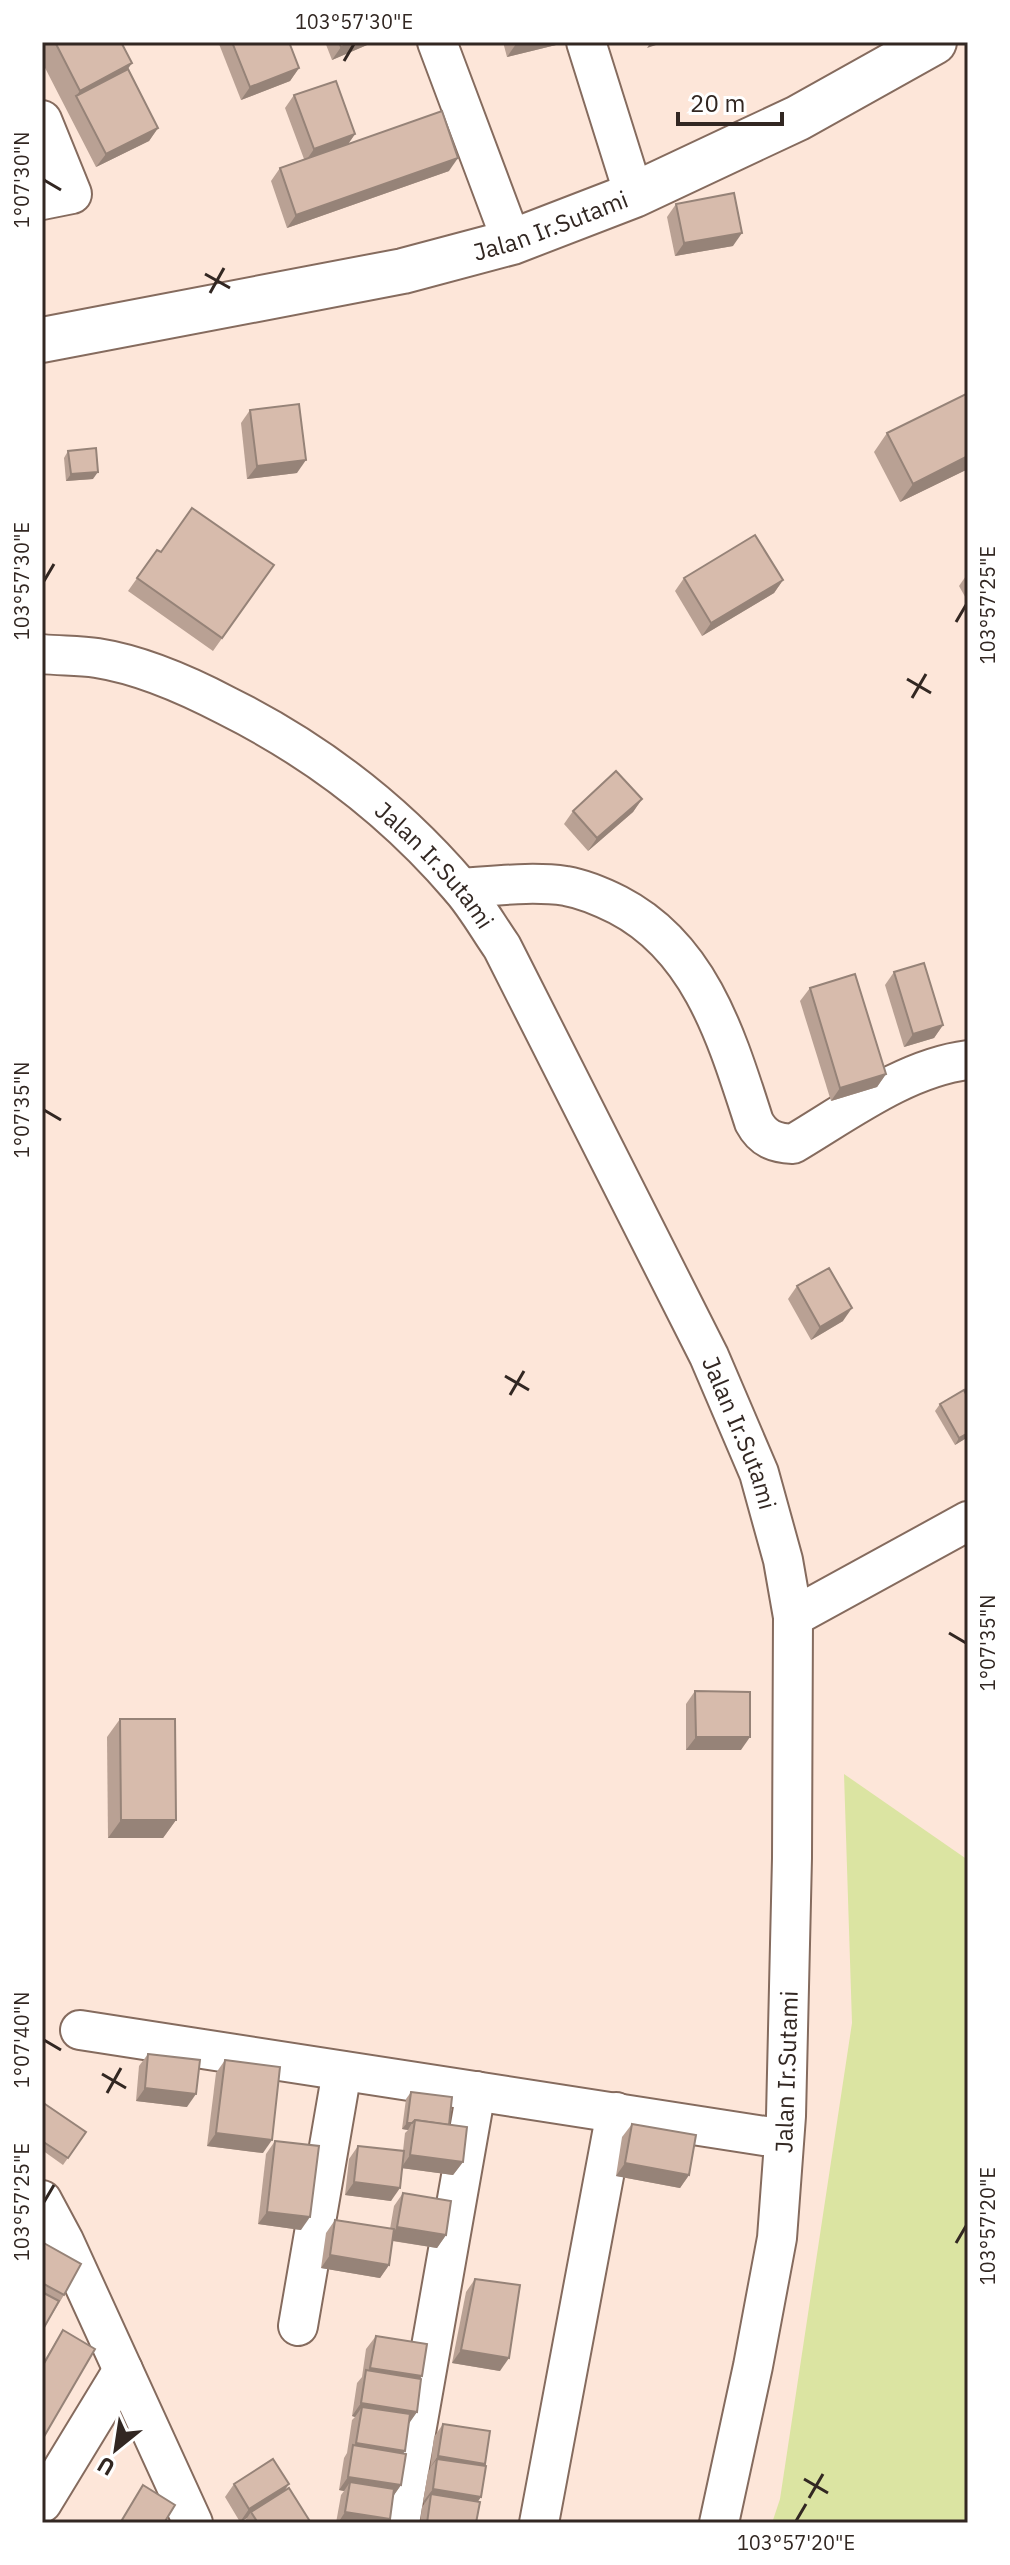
<svg xmlns="http://www.w3.org/2000/svg" width="1010" height="2565" font-family="'IBM Plex Sans',sans-serif">
  <style>
    .green { fill: #dbe4a2 }
    .lines { fill: none; stroke-linecap: round; stroke-linejoin: round }
    .minor-casing { stroke: #856b5e; stroke-width: 42 }
    .tertiary-casing { stroke: #856b5e; stroke-width: 48 }
    .minor { stroke: #fff; stroke-width: 38 }
    .tertiary { stroke: #fff; stroke-width: 44 }
    .wall { fill: #b9a194 }
    .shaded-wall { fill: #968378 }
    .building { fill: #d7bbac; stroke: #968378; stroke-width: 2 }
    .ticks { fill: none; stroke: #322722; stroke-width: 3 }
    .labels { text-anchor: middle; dominant-baseline: central; stroke-width: 7; stroke-linejoin: round; paint-order: stroke }
    .street-label { font-size: 24px; fill: #322722; stroke: #fff }
    .neatline { fill: none; stroke: #322722; stroke-width: 3 }
    .ticks-label { font-size: 20px; text-anchor: middle; fill: #322722 }
  </style>
  <rect width="100%" height="100%" fill="#fde6d9"/>
  <polygon class="green" points="844,1774 968,1860 968,2523 772,2523 780,2499 852,2023"/>
  <g class="lines">
    <defs>
      <g id="minor">
        <polyline points="437,42 512,242"/>
        <polyline points="586,42 634,195"/>
        <polyline points="42,120 72,194 42,200"/>
        <path id="s1" d="M42 654C60 656 79 655 97 658 142 665 187 685 227 706 317 751 395 811 460 887 476 905 488 927 502 947L709 1356 759 1473 783 1560 793 1617 792 1858 786 2116 777 2238 753 2366 719 2523"/>
        <path d="M461 888C496 886 531 881 566 886 583 889 602 897 618 905 701 948 727 1039 754 1122 763 1139 775 1143 793 1144 847 1112 905 1068 968 1060"/>
        <polyline points="793,1617 968,1521"/>
        <polyline points="80,2030 784,2139"/>
        <polyline points="42,2200 64,2241 193,2523"/>
        <polyline points="298,2326 342,2071"/>
        <polyline points="42,2503 123,2370"/>
        <polyline points="400,2523 476,2091"/>
        <polyline points="539,2523 616,2112"/>
      </g>
      <g id="tertiary">
        <path id="s2" d="M42 340 403 271 512 242 634 195 751 140 798 118 934 42"/>
      </g>
    </defs>
    <use href="#minor" class="minor-casing"/>
    <use href="#tertiary" class="tertiary-casing"/>
    <use href="#minor" class="minor"/>
    <use href="#tertiary" class="tertiary"/>
  </g>
  <g class="wall">
    <polygon points="42,42 121,42 128,69 158,128 149,141 96,167 42,62"/>
    <polygon points="220,42 289,42 299,68 290,81 241,100 219,44"/>
    <polygon points="325,42 374,42 332,60"/>
    <polygon points="503,42 558,42 556,45 507,57"/>
    <polygon points="294,95 355,134 348,144 449,171 287,228 271,181 280,168 304,159 285,108"/>
    <polygon points="676,204 733,246 675,256 667,217"/>
    <polygon points="968,393 968,469 900,502 874,452 887,433"/>
    <polygon points="250,410 297,473 247,479 241,423"/>
    <polygon points="68,451 93,479 66,481 64,458"/>
    <polygon points="157,550 161,552 274,565 213,651 128,591"/>
    <polygon points="968,573 968,602 959,586"/>
    <polygon points="684,578 783,580 774,593 702,636 675,591"/>
    <polygon points="642,799 633,812 588,851 564,824 573,811"/>
    <polygon points="894,972 943,1025 934,1038 904,1047 885,985"/>
    <polygon points="810,988 886,1074 877,1087 831,1101 800,1001"/>
    <polygon points="797,1286 843,1321 811,1340 788,1299"/>
    <polygon points="968,1398 968,1437 955,1445 935,1411 940,1404"/>
    <polygon points="695,1691 741,1750 686,1750 686,1704"/>
    <polygon points="120,1719 176,1820 163,1838 108,1838 107,1737"/>
    <polygon points="148,2054 187,2107 136,2101 139,2066"/>
    <polygon points="225,2060 263,2153 207,2146 216,2073"/>
    <polygon points="411,2092 449,2125 463,2162 453,2175 402,2168 391,2201 345,2195 349,2159 358,2146 403,2151 405,2133 408,2130 402,2129 406,2099"/>
    <polygon points="42,2102 86,2132 63,2165 42,2150"/>
    <polygon points="632,2124 689,2175 680,2188 616,2176 622,2137"/>
    <polygon points="275,2141 301,2230 258,2224 266,2154"/>
    <polygon points="403,2193 446,2235 437,2248 392,2241 389,2265 380,2278 321,2268 326,2233 335,2220 390,2229 394,2206"/>
    <polygon points="42,2242 64,2295 42,2331"/>
    <polygon points="475,2279 500,2371 452,2363 466,2292"/>
    <polygon points="63,2330 42,2440 42,2364"/>
    <polygon points="376,2336 422,2376 420,2379 417,2412 409,2422 403,2453 401,2485 393,2496 390,2519 388,2523 336,2523 341,2495 344,2491 339,2490 344,2458 347,2453 352,2420 355,2417 352,2416 357,2383 362,2377 366,2349"/>
    <polygon points="443,2424 485,2464 483,2466 481,2497 477,2502 476,2523 420,2523 422,2507 425,2503 423,2502 428,2472 430,2469 434,2437"/>
    <polygon points="234,2484 289,2484 283,2492 311,2523 243,2523 247,2518 240,2522 225,2497"/>
  </g>
  <g class="shaded-wall">
    <polygon points="353,42 374,42 332,60 341,47"/>
    <polygon points="523,42 558,42 556,45 507,57 516,44"/>
    <polygon points="651,42 665,42 647,48"/>
    <polygon points="132,63 119,82 76,96 80,91"/>
    <polygon points="299,68 290,81 241,100 250,87"/>
    <polygon points="158,128 149,141 96,167 106,154"/>
    <polygon points="355,134 346,147 305,162 314,149"/>
    <polygon points="458,158 449,171 287,228 296,215"/>
    <polygon points="742,233 733,246 675,256 684,243"/>
    <polygon points="968,456 968,469 900,502 913,484"/>
    <polygon points="306,460 297,473 247,479 257,466"/>
    <polygon points="98,472 93,479 66,481 71,474"/>
    <polygon points="783,580 774,593 702,636 711,623"/>
    <polygon points="642,799 633,812 588,851 597,838"/>
    <polygon points="943,1025 934,1038 904,1047 913,1034"/>
    <polygon points="886,1074 877,1087 831,1101 840,1088"/>
    <polygon points="852,1308 843,1321 811,1340 820,1327"/>
    <polygon points="968,1433 968,1437 955,1445 959,1438"/>
    <polygon points="696,1737 750,1737 741,1750 686,1750"/>
    <polygon points="121,1820 176,1820 163,1838 108,1838"/>
    <polygon points="145,2088 196,2094 187,2107 136,2101"/>
    <polygon points="407,2123 412,2123 408,2130 402,2129"/>
    <polygon points="216,2133 272,2140 263,2153 207,2146"/>
    <polygon points="410,2155 463,2162 453,2175 401,2168"/>
    <polygon points="625,2163 689,2175 680,2188 616,2176"/>
    <polygon points="354,2182 400,2188 391,2201 345,2195"/>
    <polygon points="267,2212 310,2217 301,2230 258,2224"/>
    <polygon points="397,2227 446,2235 437,2248 388,2240"/>
    <polygon points="330,2255 389,2265 380,2278 321,2268"/>
    <polygon points="461,2350 509,2358 500,2371 452,2363"/>
    <polygon points="370,2368 422,2376 413,2389 366,2375"/>
    <polygon points="361,2403 417,2412 408,2425 362,2407 355,2417 352,2416"/>
    <polygon points="356,2443 405,2451 396,2464 352,2449"/>
    <polygon points="438,2456 485,2464 476,2476 437,2459 429,2469"/>
    <polygon points="348,2477 401,2485 392,2498 350,2482 344,2491 339,2490"/>
    <polygon points="289,2484 280,2497 251,2512 247,2518 240,2522 249,2509"/>
    <polygon points="433,2489 481,2497 472,2510 431,2494 425,2503 423,2502"/>
    <polygon points="345,2512 390,2519 388,2523 338,2523"/>
  </g>
  <g class="building">
    <polygon points="55,42 121,42 132,63 80,91"/>
    <polygon points="232,42 289,42 299,68 250,87"/>
    <polygon points="339,42 353,42 341,47"/>
    <polygon points="128,69 158,128 106,154 76,96"/>
    <polygon points="336,81 355,134 314,149 294,95"/>
    <polygon points="442,111 458,158 296,215 280,168"/>
    <polygon points="734,193 742,233 684,243 676,204"/>
    <polygon points="968,393 968,456 913,484 887,433"/>
    <polygon points="299,404 306,460 257,466 250,410"/>
    <polygon points="96,448 98,472 71,474 68,451"/>
    <polygon points="192,508 274,565 222,638 137,578 157,550 161,552"/>
    <polygon points="755,535 783,580 711,623 684,578"/>
    <polygon points="616,771 642,799 597,838 573,811"/>
    <polygon points="924,963 943,1025 913,1034 894,972"/>
    <polygon points="855,974 886,1074 840,1088 810,988"/>
    <polygon points="829,1268 852,1308 820,1327 797,1286"/>
    <polygon points="964,1390 968,1398 968,1433 959,1438 940,1404"/>
    <polygon points="695,1691 750,1692 750,1737 696,1737"/>
    <polygon points="120,1719 175,1719 176,1820 121,1820"/>
    <polygon points="148,2054 200,2060 196,2094 145,2088"/>
    <polygon points="225,2060 280,2067 272,2140 216,2133"/>
    <polygon points="411,2092 452,2097 449,2125 415,2120 412,2123 407,2123"/>
    <polygon points="42,2102 86,2132 68,2158 42,2141"/>
    <polygon points="415,2120 467,2127 463,2162 410,2155"/>
    <polygon points="632,2124 696,2135 689,2175 625,2163"/>
    <polygon points="275,2141 319,2146 310,2217 267,2212"/>
    <polygon points="358,2146 404,2151 400,2188 354,2182"/>
    <polygon points="403,2193 451,2201 446,2235 397,2227"/>
    <polygon points="335,2220 394,2229 389,2265 330,2255"/>
    <polygon points="42,2242 81,2264 64,2295 42,2283"/>
    <polygon points="475,2279 520,2285 509,2358 461,2350"/>
    <polygon points="42,2292 59,2301 42,2331"/>
    <polygon points="63,2330 95,2349 42,2440 42,2367"/>
    <polygon points="376,2336 427,2344 422,2376 370,2368"/>
    <polygon points="366,2370 421,2379 417,2412 361,2403"/>
    <polygon points="362,2407 410,2414 405,2451 356,2443"/>
    <polygon points="443,2424 490,2431 485,2464 438,2456"/>
    <polygon points="353,2445 406,2454 401,2485 348,2477"/>
    <polygon points="273,2459 289,2484 249,2509 234,2484"/>
    <polygon points="437,2459 486,2466 481,2497 433,2489"/>
    <polygon points="350,2482 394,2489 390,2519 345,2512"/>
    <polygon points="143,2485 175,2505 164,2523 127,2523 122,2520"/>
    <polygon points="289,2488 311,2523 258,2523 251,2512"/>
    <polygon points="431,2494 480,2502 476,2523 427,2523"/>
  </g>
  <path class="ticks" d="M344 61 354 44M44 180 61 190M205 274 230 288M210 293 224 268M44 581 54 564M956 622 966 605M907 679 931 693M912 698 926 674M44 1110 61 1120M505 1376 529 1390M510 1395 524 1371M949 1633 966 1643M44 2040 61 2050M102 2074 126 2088M107 2093 121 2068M44 2202 54 2185M956 2243 966 2226M804 2479 828 2493M809 2498 823 2474M796 2521 806 2504"/>
  <g class="labels">
    <g class="street-label">
      <text stroke="none"><textPath href="#s2" startOffset="522">Jalan Ir.Sutami</textPath></text>
      <text stroke="none"><textPath href="#s1" startOffset="458">Jalan Ir.Sutami</textPath></text>
      <text stroke="none"><textPath href="#s1" startOffset="1106">Jalan Ir.Sutami</textPath></text>
      <text transform="translate(786 2072) rotate(-88)">Jalan Ir.Sutami</text>
    </g>
  </g>
  <rect width="1010" height="2565" fill="none" stroke="#ffffff" stroke-width="88"/>
  <g transform="translate(116 2449) rotate(210)" stroke="#ffffff" stroke-width="6" paint-order="stroke">
  <path d="M0-6L14 30L0 20L-14 30Z" fill="#322722"/>
  <text y="-12" font-size="22" font-weight="bold" text-anchor="middle" fill="#322722">U</text>
  </g>
  <path d="M678 112v12h104v-12" fill="none" stroke="#322722" stroke-width="4"/>
  <text x="690" y="112" font-size="24" fill="#322722" stroke="#ffffff" stroke-width="6" paint-order="stroke">20 m</text>
  <rect x="44" y="44" width="922" height="2477" class="neatline"/>
  <g class="ticks-label">
    <text x="354" y="29">103°57'30"E</text>
    <text transform="translate(22 180) rotate(-90)" y="7">1°07'30"N</text>
    <text transform="translate(22 581) rotate(-90)" y="7">103°57'30"E</text>
    <text transform="translate(988 605) rotate(-90)" y="7">103°57'25"E</text>
    <text transform="translate(22 1110) rotate(-90)" y="7">1°07'35"N</text>
    <text transform="translate(988 1643) rotate(-90)" y="7">1°07'35"N</text>
    <text transform="translate(22 2040) rotate(-90)" y="7">1°07'40"N</text>
    <text transform="translate(22 2202) rotate(-90)" y="7">103°57'25"E</text>
    <text transform="translate(988 2226) rotate(-90)" y="7">103°57'20"E</text>
    <text x="796" y="2550">103°57'20"E</text>
  </g>
</svg>
